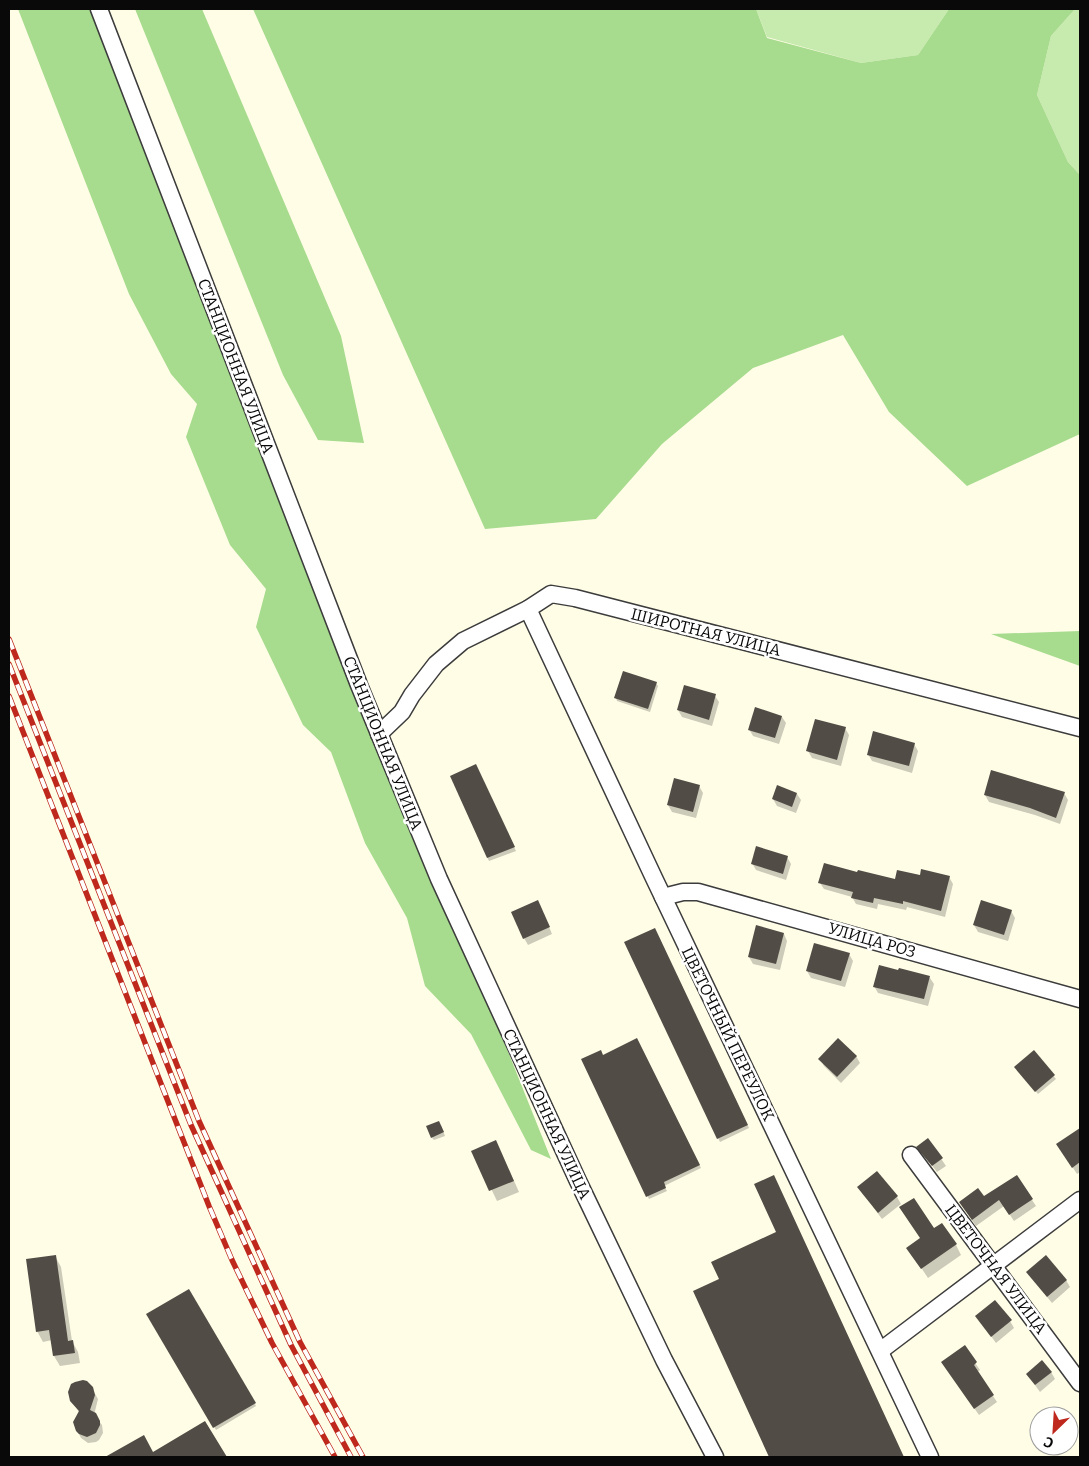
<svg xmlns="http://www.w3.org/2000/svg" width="1089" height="1466" font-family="Bitter,serif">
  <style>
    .green { fill: #c7eaaf }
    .forest { fill: #a7db8e }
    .shadow { fill: #0003 }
    .building { fill: #524c46 }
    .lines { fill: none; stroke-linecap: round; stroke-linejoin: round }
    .minor-casing { stroke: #3c3c3c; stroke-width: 19 }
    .minor { stroke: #fff; stroke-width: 16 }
    .rail-casing { stroke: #be281d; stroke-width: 5.5 }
    .rail { stroke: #fff; stroke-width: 4; stroke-dasharray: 11; stroke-linecap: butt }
    .labels { text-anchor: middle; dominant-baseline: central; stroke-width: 5; stroke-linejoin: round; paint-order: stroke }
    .street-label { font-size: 16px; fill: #090909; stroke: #fff }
  </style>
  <rect width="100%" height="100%" fill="#fffde6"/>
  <g class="green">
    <polygon points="756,9 949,9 918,55 861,63 767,37"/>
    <polygon points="1075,9 1080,9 1080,175 1068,162 1037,95 1051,36"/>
  </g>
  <g class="forest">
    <polygon points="18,9 91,9 551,1159 531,1150 471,1034 425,986 407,918 365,843 331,752 303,725 256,627 266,589 230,545 186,437 197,404 171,374 129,294"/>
    <polygon points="135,9 202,9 341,336 364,443 318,440 283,375"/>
    <polygon points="253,9 756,9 767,38 861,63 918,55 949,9 1075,9 1051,36 1037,95 1068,162 1080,175 1080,434 967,486 889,412 843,335 753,368 662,444 596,519 485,529"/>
    <polygon points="1080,631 1080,666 991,634"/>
  </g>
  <g class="shadow">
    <polygon points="656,683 658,686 650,712 617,701 616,698"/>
    <polygon points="715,696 719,702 712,726 682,717 678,710"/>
    <polygon points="782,717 786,723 779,744 753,736 749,729"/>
    <polygon points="845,728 849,735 841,766 812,758 808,751"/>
    <polygon points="914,744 918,751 912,773 872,761 868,754"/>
    <polygon points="475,766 516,851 489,861 452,777"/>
    <polygon points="699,786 703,793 696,818 672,812 668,805"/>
    <polygon points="1064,793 1068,800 1060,824 1035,815 989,802 985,795"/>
    <polygon points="797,794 801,800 796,813 777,806 773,799"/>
    <polygon points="787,857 791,864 786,880 756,870 752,863"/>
    <polygon points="858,874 896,880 920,876 949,877 953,884 945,917 907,907 906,910 878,904 877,909 856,904 852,897 824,889 820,883"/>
    <polygon points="541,908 552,934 528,945 524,938"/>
    <polygon points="1011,911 1015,918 1008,941 978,932 974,925"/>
    <polygon points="656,932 749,1128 720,1142 625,943"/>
    <polygon points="784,934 787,941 780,970 753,964 749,957"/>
    <polygon points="849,954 853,961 845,987 811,978 807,971"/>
    <polygon points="900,969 930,978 934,984 928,1006 878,993 874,986 899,972"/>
    <polygon points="637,1039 701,1168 664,1186 667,1191 649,1199 583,1060 603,1056"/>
    <polygon points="1034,1052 1056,1079 1038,1094 1018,1070"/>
    <polygon points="856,1056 860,1063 841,1083 824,1066 820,1059"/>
    <polygon points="441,1125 445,1136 434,1140 432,1138"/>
    <polygon points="1077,1131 1080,1136 1080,1172 1077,1174 1062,1151"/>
    <polygon points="928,1139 946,1166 937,1172 918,1147"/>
    <polygon points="473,1151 501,1152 519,1192 497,1201"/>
    <polygon points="1016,1176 1036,1206 1014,1221 1004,1206 976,1226 960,1203 984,1198"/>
    <polygon points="775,1179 903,1457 771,1457 694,1292 721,1280 778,1233"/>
    <polygon points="859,1188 897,1197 901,1204 882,1219"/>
    <polygon points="934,1230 956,1245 961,1255 928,1278 908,1248"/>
    <polygon points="55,1256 61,1267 72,1341 78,1352 80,1363 60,1366 54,1356 52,1340 43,1342 37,1331"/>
    <polygon points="1027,1272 1066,1280 1070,1287 1052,1303"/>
    <polygon points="188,1291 256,1406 216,1430 148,1315"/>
    <polygon points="977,1317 1010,1321 1014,1328 996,1343"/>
    <polygon points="964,1347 980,1370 977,1372 997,1402 979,1415 947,1369"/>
    <polygon points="1051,1372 1055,1379 1040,1392 1027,1374"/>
    <polygon points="90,1385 98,1399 94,1415 102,1425 103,1433 99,1440 96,1442 88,1443 81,1438 77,1430 79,1412 71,1400"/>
    <polygon points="205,1422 225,1457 123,1457 119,1451 153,1453"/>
  </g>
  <g class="building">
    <polygon points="623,671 657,682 648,709 614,698"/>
    <polygon points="684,685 716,694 709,720 677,710"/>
    <polygon points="755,707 782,716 775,738 748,730"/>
    <polygon points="815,719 846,727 837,760 806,751"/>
    <polygon points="873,731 915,743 909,766 867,755"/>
    <polygon points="476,764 515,847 487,858 450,776"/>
    <polygon points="991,770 1065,792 1056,818 1030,808 984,795"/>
    <polygon points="674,778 700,785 693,812 667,805"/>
    <polygon points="777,785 797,793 792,807 772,799"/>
    <polygon points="756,846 788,856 783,874 751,864"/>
    <polygon points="824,863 857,872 858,870 895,879 897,870 920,875 921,869 950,876 941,911 903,901 903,904 874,898 873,903 851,898 853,892 818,883"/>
    <polygon points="538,900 550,927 523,939 511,912"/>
    <polygon points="981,900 1012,910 1004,935 973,925"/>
    <polygon points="756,925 784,933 776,964 748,957"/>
    <polygon points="655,928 748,1125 717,1139 624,942"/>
    <polygon points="814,943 850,953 841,981 806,971"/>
    <polygon points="879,965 898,970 899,968 930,976 924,999 873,987"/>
    <polygon points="637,1038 700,1165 664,1182 666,1188 646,1197 581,1059 601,1050 603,1055"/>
    <polygon points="838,1038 857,1056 837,1077 818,1059"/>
    <polygon points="1034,1050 1055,1075 1035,1092 1014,1067"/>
    <polygon points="439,1121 444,1132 431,1138 426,1126"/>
    <polygon points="1080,1128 1080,1162 1072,1168 1056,1144"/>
    <polygon points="928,1138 943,1158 932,1166 916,1147"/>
    <polygon points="496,1140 514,1181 489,1191 471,1151"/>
    <polygon points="877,1171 898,1196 878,1213 857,1187"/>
    <polygon points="774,1175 904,1457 769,1457 693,1291 719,1279 711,1262 776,1232 754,1184"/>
    <polygon points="1017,1175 1033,1199 1009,1215 999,1200 972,1220 959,1202 978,1188 984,1196"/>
    <polygon points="914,1198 934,1228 942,1223 957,1244 921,1269 906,1248 920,1238 899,1207"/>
    <polygon points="56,1255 68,1341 73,1340 75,1353 53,1356 49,1330 36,1332 26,1259"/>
    <polygon points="1046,1255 1067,1280 1047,1297 1026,1272"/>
    <polygon points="189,1289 256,1403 213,1428 146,1314"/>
    <polygon points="995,1300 1012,1320 991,1337 975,1316"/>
    <polygon points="965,1345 977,1362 974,1365 994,1395 974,1409 941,1362"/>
    <polygon points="1042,1360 1052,1372 1035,1385 1026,1374"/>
    <polygon points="83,1380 87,1381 93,1387 95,1395 90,1410 96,1413 100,1421 100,1425 96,1433 87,1437 79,1434 76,1431 73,1422 79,1411 70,1401 68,1392 71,1384 75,1382"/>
    <polygon points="205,1421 227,1457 105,1457 144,1435 153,1452"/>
  </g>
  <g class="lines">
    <defs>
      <g id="minor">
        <polyline points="99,9 359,685 439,879 578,1181 664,1360 715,1457"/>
        <polyline points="528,609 653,876 930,1457"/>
        <polyline points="379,734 402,712 412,695 436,664 463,641 528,609 551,594 575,598 1080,728"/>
        <polyline points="663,897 683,892 698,892 1080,999"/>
        <polyline points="911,1155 1080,1383"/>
        <polyline points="880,1351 1080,1200"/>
      </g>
    </defs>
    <use href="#minor" class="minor-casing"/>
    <use href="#minor" class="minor"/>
    <defs>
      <g id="rail">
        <polyline points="9,639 199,1121 300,1342 363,1457"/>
        <polyline points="9,664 191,1125 291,1345 351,1457"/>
        <polyline points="9,696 209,1206 232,1260 272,1343 335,1457"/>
      </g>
    </defs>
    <use href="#rail" class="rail-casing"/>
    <use href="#rail" class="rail"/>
  </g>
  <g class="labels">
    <g class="street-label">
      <text transform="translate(236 366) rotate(69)">СТАНЦИОННАЯ УЛИЦА</text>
      <text transform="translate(706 632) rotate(14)">ШИРОТНАЯ УЛИЦА</text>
      <text transform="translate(383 743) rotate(68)">СТАНЦИОННАЯ УЛИЦА</text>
      <text transform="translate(872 940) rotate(16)">УЛИЦА РОЗ</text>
      <text transform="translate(728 1034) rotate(64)">ЦВЕТОЧНЫЙ ПЕРЕУЛОК</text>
      <text transform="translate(547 1114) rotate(65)">СТАНЦИОННАЯ УЛИЦА</text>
      <text transform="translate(996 1269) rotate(53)">ЦВЕТОЧНАЯ УЛИЦА</text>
    </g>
  </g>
  <rect width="1089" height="1466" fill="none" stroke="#090909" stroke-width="20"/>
  <g transform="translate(1054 1431) rotate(205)"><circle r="24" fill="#ffffff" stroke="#9d9d9d"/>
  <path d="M0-4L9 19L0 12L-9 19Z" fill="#be281d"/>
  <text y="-8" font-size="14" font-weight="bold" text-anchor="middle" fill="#090909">С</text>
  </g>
</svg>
